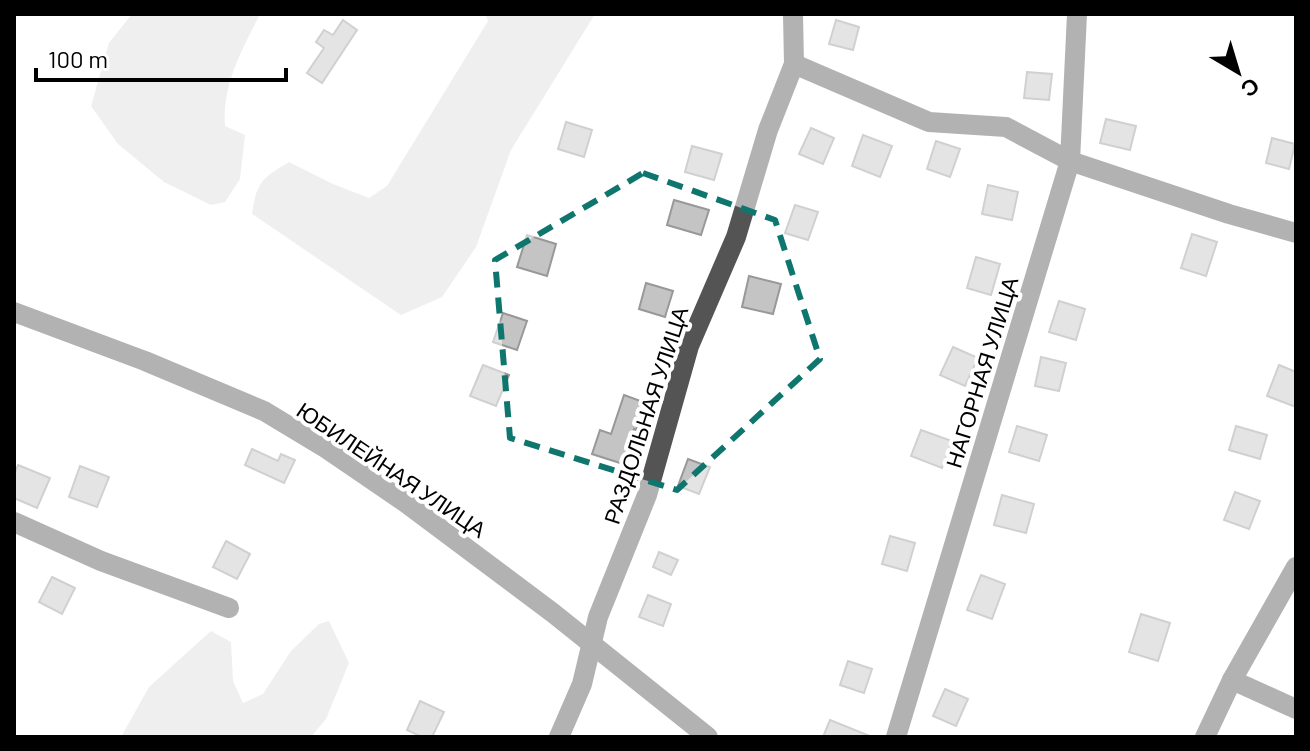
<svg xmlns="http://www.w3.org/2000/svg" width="1310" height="751" font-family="Barlow,sans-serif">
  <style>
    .green { fill: #dbdbdb }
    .building { fill: #c4c4c4; stroke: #989898; stroke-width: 2 }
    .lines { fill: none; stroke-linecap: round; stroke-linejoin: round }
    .minor { stroke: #545454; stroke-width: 20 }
    .marked { fill: none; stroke: #0f766e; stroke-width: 6; stroke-dasharray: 16 10; stroke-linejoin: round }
    .labels { text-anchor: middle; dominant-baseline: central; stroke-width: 8; stroke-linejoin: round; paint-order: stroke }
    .street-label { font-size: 22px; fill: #000; stroke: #fff }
  </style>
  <rect width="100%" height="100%" fill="#fff"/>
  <g class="green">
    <path d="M132 14H260C242 50 222 84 225 126L245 135 240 179 225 202 211 205 164 182 118 144 91 106 109 43Z"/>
    <path d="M485 14H595L511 150 476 247 442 297 401 315 252 214C257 182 261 179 289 162L333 184 369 198 387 186 488 21Z"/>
    <polygon points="329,621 349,663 326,719 311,737 121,737 149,687 211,631 231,642 233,681 243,703 263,694 291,651 319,624"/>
  </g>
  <g class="building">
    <polygon points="343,20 357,30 322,83 307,73 324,48 316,42 324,30 333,35"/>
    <polygon points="836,20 859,27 853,50 829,44"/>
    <polygon points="1027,72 1052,74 1049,100 1024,98"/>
    <polygon points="1106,119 1136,126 1130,150 1100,143"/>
    <polygon points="566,122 592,130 584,157 558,149"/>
    <polygon points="811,128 834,138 823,164 799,154"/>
    <polygon points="863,135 892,146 880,177 852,166"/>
    <polygon points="1272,138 1295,144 1289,169 1266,163"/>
    <polygon points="936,141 960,149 950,177 927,169"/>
    <polygon points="692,146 722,154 714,180 685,172"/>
    <polygon points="988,185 1018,192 1012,220 982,214"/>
    <polygon points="674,200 709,210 701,235 667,225"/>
    <polygon points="795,205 818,212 808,240 785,233"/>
    <polygon points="1192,234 1217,242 1206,276 1181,268"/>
    <polygon points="527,235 556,244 547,276 517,267"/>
    <polygon points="976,257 1000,264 991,295 967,288"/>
    <polygon points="749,276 781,284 773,314 742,307"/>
    <polygon points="646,283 673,291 665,317 639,309"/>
    <polygon points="1059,301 1085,309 1076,340 1049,332"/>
    <polygon points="503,313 527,321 517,350 493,342"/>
    <polygon points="953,347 978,358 965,386 940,375"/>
    <polygon points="1041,357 1066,363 1059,391 1035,386"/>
    <polygon points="483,365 509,375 496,406 470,396"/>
    <polygon points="1279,365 1296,372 1296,407 1267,396"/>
    <polygon points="624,395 646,403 636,430 634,429 623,464 592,454 600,430 611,434"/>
    <polygon points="1017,426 1047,435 1039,461 1009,452"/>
    <polygon points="1236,426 1267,435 1260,459 1229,450"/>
    <polygon points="921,430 952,441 942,468 911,456"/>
    <polygon points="252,449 278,461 281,454 295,460 284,483 245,465"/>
    <polygon points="688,459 710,467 699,494 678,486"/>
    <polygon points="18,465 50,478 37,508 14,498 14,475"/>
    <polygon points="80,466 109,477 97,507 69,497"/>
    <polygon points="1235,492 1260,501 1249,529 1224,520"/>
    <polygon points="1002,495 1034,504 1026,533 994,525"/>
    <polygon points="890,536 915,543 907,571 882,564"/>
    <polygon points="226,541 250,554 237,579 213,567"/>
    <polygon points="659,552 678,560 671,575 653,567"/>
    <polygon points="981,575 1005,584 992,619 967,610"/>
    <polygon points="52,577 75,588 62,614 39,602"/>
    <polygon points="648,595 671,604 663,626 639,617"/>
    <polygon points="1141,614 1170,623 1158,661 1129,652"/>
    <polygon points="848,661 872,669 864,693 840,685"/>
    <polygon points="945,689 968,699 956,726 933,716"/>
    <polygon points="420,701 444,712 432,737 422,737 407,730"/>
    <polygon points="830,720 870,736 869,737 823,737"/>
  </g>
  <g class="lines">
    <g class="minor">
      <polyline points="794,64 929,122 1006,127 1070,161 1229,214 1296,233"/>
      <polyline points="14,312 145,361 264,411 327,449 406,503 553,613 708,737"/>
      <polyline points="14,522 101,561 229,608"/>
      <polyline points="1232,680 1296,709"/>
      <polyline points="559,737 582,684 598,617 647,495 689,346 736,237 768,130 794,64 793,14"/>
      <polyline points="896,737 1070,161 1077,14"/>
      <polyline points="1205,737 1232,680 1296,567"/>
    </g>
  </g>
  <path d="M0 0H1310V751H0ZM643 173 775 220 820 359 677 490 510 438 495 260Z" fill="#fff" fill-opacity=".55" fill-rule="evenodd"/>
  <path class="marked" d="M643 173 775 220 820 359 677 490 510 438 495 260Z"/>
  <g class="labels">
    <g class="street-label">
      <text transform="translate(981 372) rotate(-73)">НАГОРНАЯ УЛИЦА</text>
      <text transform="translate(645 415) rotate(-72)">РАЗДОЛЬНАЯ УЛИЦА</text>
      <text transform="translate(392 469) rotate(34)">ЮБИЛЕЙНАЯ УЛИЦА</text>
    </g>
  </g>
  <rect width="1310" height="751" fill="none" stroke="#000000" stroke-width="32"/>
  <g transform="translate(1238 72) rotate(142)" stroke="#ffffff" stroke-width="6" paint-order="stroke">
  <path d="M0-6L14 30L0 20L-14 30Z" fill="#000000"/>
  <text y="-12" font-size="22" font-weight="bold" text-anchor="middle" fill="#000000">С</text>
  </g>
  <path d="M36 68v12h250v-12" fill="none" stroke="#000000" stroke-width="4"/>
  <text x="48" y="68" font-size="24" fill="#000000" stroke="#ffffff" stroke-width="6" paint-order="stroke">100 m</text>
</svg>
